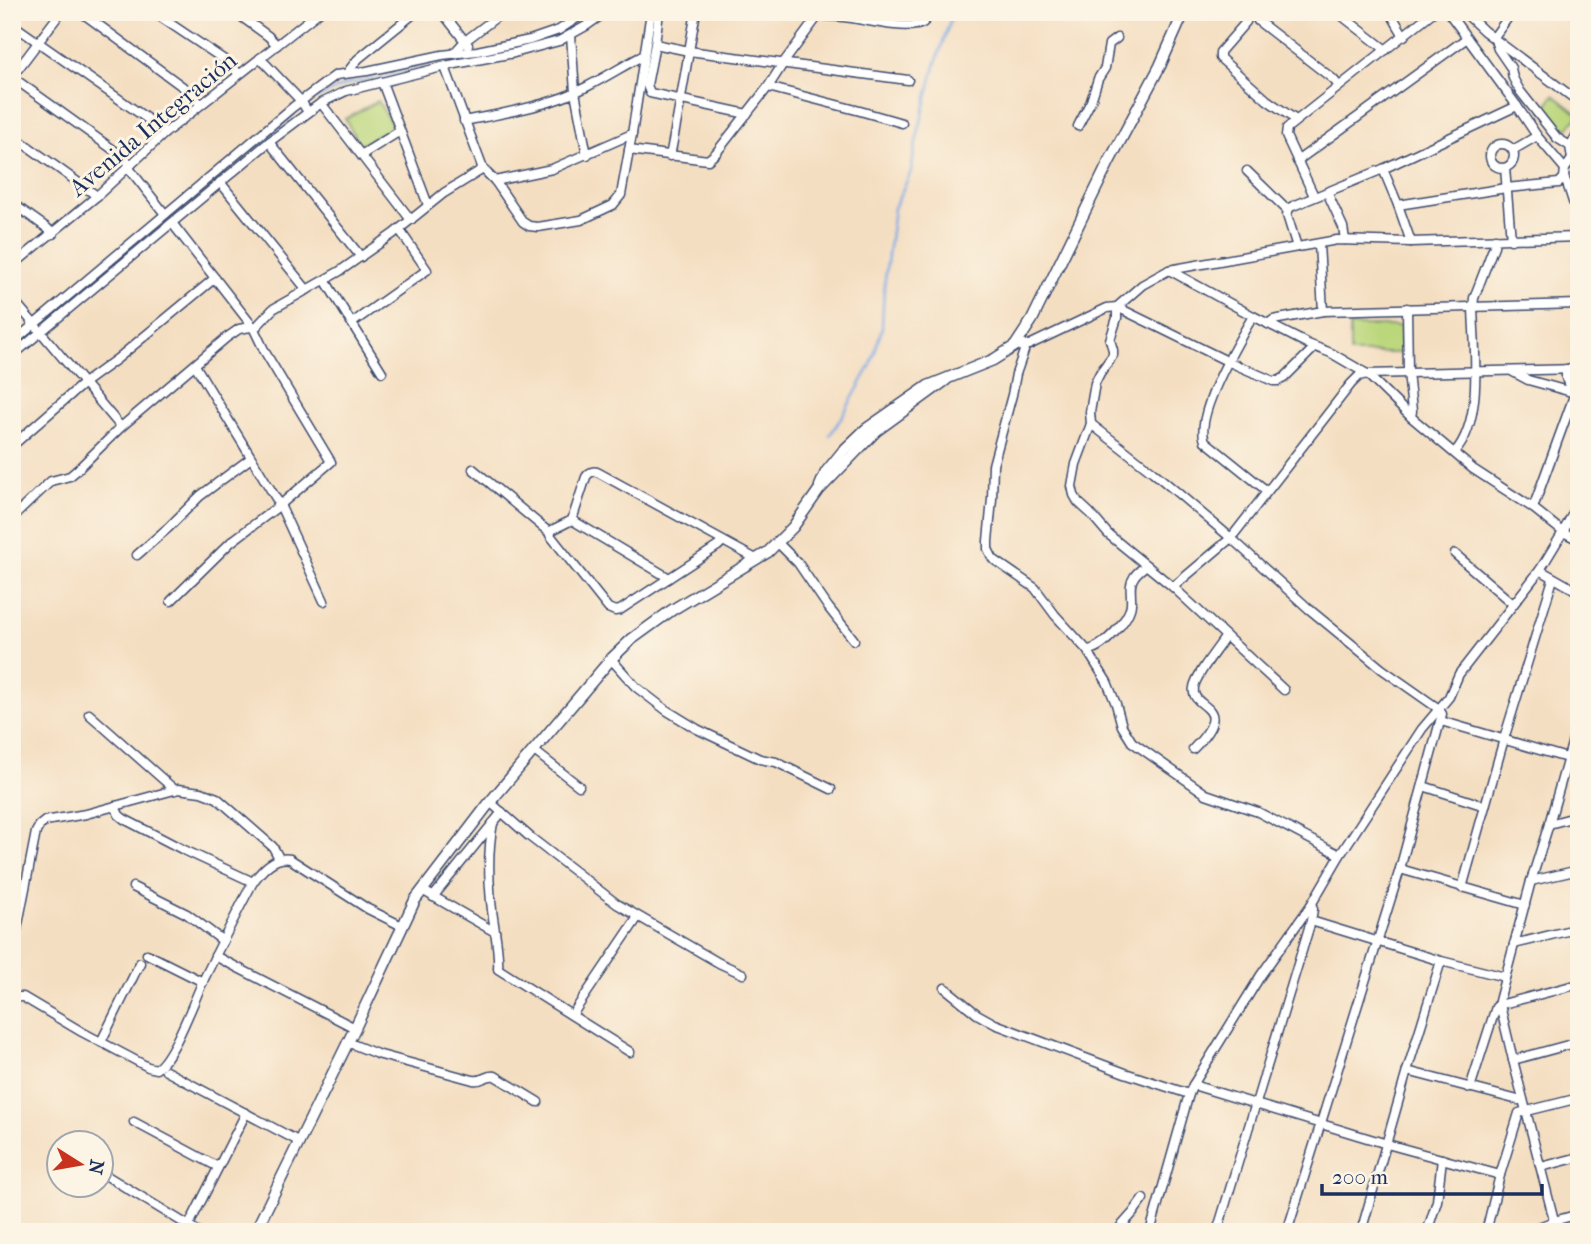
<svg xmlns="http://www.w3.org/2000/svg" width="1591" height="1244" font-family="'IM FELL French Canon',serif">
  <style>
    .green { fill: #bbd77c; stroke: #6b836d; stroke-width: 2 }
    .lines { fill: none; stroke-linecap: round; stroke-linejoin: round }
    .stream { stroke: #79a9e4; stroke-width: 2.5 }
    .minor-casing { stroke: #3c496d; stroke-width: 11 }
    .tertiary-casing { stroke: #3c496d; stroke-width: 13 }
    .minor { stroke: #fff; stroke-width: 8 }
    .tertiary { stroke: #fff; stroke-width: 10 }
    .labels { text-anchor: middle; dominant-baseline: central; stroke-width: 6; stroke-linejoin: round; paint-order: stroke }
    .street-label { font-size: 24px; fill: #1b2f5e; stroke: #fcf5e5 }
  </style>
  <rect width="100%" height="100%" fill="#fcf5e5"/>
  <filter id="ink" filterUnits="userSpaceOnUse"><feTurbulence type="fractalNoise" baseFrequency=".0143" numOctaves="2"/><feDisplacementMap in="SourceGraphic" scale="14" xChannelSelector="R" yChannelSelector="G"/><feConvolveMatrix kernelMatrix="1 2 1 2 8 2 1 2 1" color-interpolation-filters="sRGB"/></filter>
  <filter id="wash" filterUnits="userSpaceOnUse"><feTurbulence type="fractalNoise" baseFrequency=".00686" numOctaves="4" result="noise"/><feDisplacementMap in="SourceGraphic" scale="28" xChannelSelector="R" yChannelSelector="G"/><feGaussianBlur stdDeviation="1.57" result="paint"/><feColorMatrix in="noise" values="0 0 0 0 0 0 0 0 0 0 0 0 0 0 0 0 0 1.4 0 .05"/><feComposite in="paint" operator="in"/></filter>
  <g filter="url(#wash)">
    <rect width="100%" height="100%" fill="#f4dec1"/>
    <g class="green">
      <polygon points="1554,95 1579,115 1567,130 1542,110"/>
      <polygon points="378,101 393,127 360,145 345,119"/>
      <rect x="1350" y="326" width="51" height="27"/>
    </g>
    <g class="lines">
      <g class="stream">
        <polyline points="541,42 564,32 597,12"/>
        <polyline points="463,58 501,51"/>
        <polyline points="317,98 347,84 403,72 440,60"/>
        <polyline points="86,289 294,115"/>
        <polyline points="830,435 843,415 871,365 882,328 884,287 894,208 911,172 916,142 935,66 953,12"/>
      </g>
    </g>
  </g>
  <g filter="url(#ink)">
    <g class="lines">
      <defs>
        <g id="minor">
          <polyline points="81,12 183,87 201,104"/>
          <polyline points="153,12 229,63 239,74"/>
          <polyline points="235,12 268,36 277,45"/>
          <polyline points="442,12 468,45"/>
          <polyline points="659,12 655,44 647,85 650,93 747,114"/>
          <path d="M795 12C812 16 826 16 844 17 863 19 903 30 920 24 926 22 928 18 929 12"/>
          <polyline points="1254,12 1258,21 1333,79 1339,86"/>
          <polyline points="1337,12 1386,50"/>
          <polyline points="1390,12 1404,36"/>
          <polyline points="1448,12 1517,106 1537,136 1565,169"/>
          <polyline points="1464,12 1484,31 1579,102"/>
          <polyline points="1512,12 1494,37 1498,49 1511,68 1513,78 1520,91 1557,138 1570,146"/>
          <polyline points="1573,12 1579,17"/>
          <polyline points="1248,15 1246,22 1220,52 1220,58 1267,100 1296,120"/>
          <polyline points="12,24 159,127 165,133"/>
          <polyline points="571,35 575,92 587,155"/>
          <polyline points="655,44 689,51 908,80"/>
          <polyline points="454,53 465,41 503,12"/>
          <polyline points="260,58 301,101 308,112"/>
          <polyline points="445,67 483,169 495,181 523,222 529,226 538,227 581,220 613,205 621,195 632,134 651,12"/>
          <polyline points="347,73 358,59 416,12"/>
          <polyline points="12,77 122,156 131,165"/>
          <polyline points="12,77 61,12"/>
          <polyline points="382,82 428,205"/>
          <polyline points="768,87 860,111 902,123"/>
          <polyline points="321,103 411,220"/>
          <path d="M464 121C494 115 526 110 555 100 587 90 615 70 644 55"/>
          <polyline points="1078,126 1091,101 1098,79 1105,68 1109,44 1117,38"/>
          <polyline points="1579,131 1570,146 1572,159 1579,160"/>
          <polyline points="12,135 97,196"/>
          <polyline points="269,142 361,257"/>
          <circle cx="1502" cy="156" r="12"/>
          <polyline points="629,150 700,159 708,160 716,153 768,87 784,62 821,12"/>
          <polyline points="1513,150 1537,136"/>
          <polyline points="361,155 400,131"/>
          <path d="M670 156C680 108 687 60 696 12"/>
          <polyline points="1297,161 1467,38"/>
          <polyline points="128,167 165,214"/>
          <polyline points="1505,168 1511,240"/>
          <polyline points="1383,169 1398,205 1411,242"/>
          <polyline points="1247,171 1288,211"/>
          <path d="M1564 178C1571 189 1571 203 1579 214"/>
          <polyline points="495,181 552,169 632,134"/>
          <polyline points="220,182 307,290"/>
          <polyline points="1327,192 1343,227 1345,240"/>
          <polyline points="1314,196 1286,136 1287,128 1433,12"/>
          <polyline points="12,203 47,228 53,234"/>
          <polyline points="1398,205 1506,188 1559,183 1564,178 1565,169 1572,159"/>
          <polyline points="1319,244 1323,311"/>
          <polyline points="1297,247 1287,215 1289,208 1293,206 1383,169 1517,106"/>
          <polyline points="12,266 97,196 165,133 319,12"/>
          <polyline points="1169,270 1337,240 1411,242 1579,237"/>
          <polyline points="325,280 382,372"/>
          <polyline points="12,298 121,427"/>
          <polyline points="1407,308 1408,372 1412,411 1411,417"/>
          <path d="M1253 316C1239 340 1194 415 1205 441L1267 491"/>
          <polyline points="352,323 427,270 399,229"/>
          <polyline points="1268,324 1273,320 1323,311 1579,304"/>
          <polyline points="12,343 293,107 336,75 367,71 442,55 477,51 530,40 559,30 586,12"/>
          <polyline points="1022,345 1029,345 1107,308 1117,307 1142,285 1169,270 1253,316 1308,344 1331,353 1367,374 1579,369"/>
          <polyline points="1015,346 1022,345 1024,351 1016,374 1012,395 993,465 992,499 988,541 988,549 993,559 1035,588 1055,615 1087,650 1107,682 1116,704 1122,726 1132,742 1206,794 1258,812 1340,855"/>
          <polyline points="12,356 269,142 321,103 346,91 450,65 514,53 559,41 586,26 606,12"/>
          <polyline points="195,365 280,505 324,601"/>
          <polyline points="1566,369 1566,378 1571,392"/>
          <polyline points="1513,372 1528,380 1579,394"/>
          <polyline points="1091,424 1153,472 1231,538 1309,609 1382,669 1439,709 1442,714 1400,869 1287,1232"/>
          <polyline points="12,446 84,383 117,359 215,278"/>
          <path d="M1455 452C1484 419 1474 349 1473 307L1474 298 1494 246 1495 239"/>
          <polyline points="473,469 550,533"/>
          <polyline points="1533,508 1575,393"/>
          <polyline points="12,518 51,481 70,476 76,471 121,427 226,338 239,329 257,326 273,309 340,271 393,234 444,193 483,169"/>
          <polyline points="572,520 669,578"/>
          <path d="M723 541 718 546 620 610 615 611 608 608 550 535 552 530 572 520 586 477C589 472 594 470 599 473L756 559"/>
          <polyline points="778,543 798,563 828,607 854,640"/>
          <polyline points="1455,554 1513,604"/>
          <polyline points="137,555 169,527 200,496 251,458"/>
          <polyline points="1540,570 1579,592"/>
          <polyline points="1173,587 1231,538 1351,384 1359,376 1367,374 1411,417 1473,469 1533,508 1563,532 1579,540"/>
          <polyline points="171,601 231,542 280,505 331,462 265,352 253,327 172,223"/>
          <path d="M1087 650C1102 650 1130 619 1131 604 1132 594 1128 586 1134 577 1137 572 1142 569 1146 565"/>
          <polyline points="611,659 636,687 666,710 697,729 760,759 776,762 831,789"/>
          <polyline points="1284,690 1173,587 1108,534 1090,513 1078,502 1074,495 1072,486 1076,464 1091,424 1090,412 1095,383 1100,373 1113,355 1113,350 1110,340 1117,318 1117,307 1227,361 1273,381 1278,381 1284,378 1315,347"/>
          <polyline points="89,714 175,790"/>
          <polyline points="1441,721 1567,758"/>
          <path d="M1193 749C1239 702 1189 711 1194 687 1196 675 1218 648 1226 636"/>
          <polyline points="533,750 579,786"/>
          <polyline points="1423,786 1485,806"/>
          <polyline points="490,802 530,837 617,904 719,963 743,974"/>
          <polyline points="115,806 119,815 124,819 182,849 253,882"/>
          <path d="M493 823C486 859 489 895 495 931 497 944 499 956 498 969L630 1052"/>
          <polyline points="1549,824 1579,816"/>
          <polyline points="1400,869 1525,905"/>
          <polyline points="1531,881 1579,870"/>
          <polyline points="133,887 187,914 223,941"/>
          <polyline points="1462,888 1504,739 1553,579"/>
          <polyline points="422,890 495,932"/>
          <polyline points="433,897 502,812"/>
          <polyline points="1311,921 1441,961 1505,977"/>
          <polyline points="1514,944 1579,928"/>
          <polyline points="147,954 203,982"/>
          <polyline points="12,955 36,832 40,825 45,821 86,814 178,789 201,792 217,798 273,847 279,858"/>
          <polyline points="215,956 355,1028"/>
          <polyline points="945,988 977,1014 995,1024 1125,1073 1189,1094"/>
          <path d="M12 1002 17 997H23L82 1032 148 1067 156 1069C173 1059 194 1000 204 979 220 946 236 914 253 882 262 870 274 856 290 859L368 909 402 926"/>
          <polyline points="572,1015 638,917"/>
          <polyline points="101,1042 140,963"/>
          <path d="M347 1042 377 1054 473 1080C484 1082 485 1074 495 1076L538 1102"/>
          <polyline points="1513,1060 1579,1042"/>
          <polyline points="166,1071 300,1142"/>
          <polyline points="1407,1071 1518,1100 1523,1100"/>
          <polyline points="1193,1085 1387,1144 1500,1175"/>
          <polyline points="1470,1088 1496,1007 1499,1005 1579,984"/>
          <polyline points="134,1122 218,1167"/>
          <polyline points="1541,1167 1579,1157"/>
          <polyline points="102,1173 199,1232"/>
          <polyline points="189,1225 246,1113"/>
          <polyline points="1116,1232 1133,1213 1143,1199"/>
          <polyline points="1150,1232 1189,1094 1193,1085 1261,975 1311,905 1340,855 1422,729 1449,697 1459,674 1540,570 1563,532 1579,502"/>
          <polyline points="1217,1232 1311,921 1313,909 1311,905"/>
          <polyline points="1361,1232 1407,1071 1441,961"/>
          <polyline points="1427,1232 1437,1201 1442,1159"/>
          <polyline points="1486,1232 1500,1175 1519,1113 1579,1098"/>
          <polyline points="1526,1232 1554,1221 1579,1214"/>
          <polyline points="1557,1232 1513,1060 1499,1001 1531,881 1549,824 1579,719"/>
        </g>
        <g id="tertiary">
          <polyline points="820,486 826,472 843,451 866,429 928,386 993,360 1015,346 1032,320 1109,162 1160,66 1184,12"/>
          <polyline points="255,1232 355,1028 415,900 490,802 611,659 632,639 672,610 768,552 793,527 819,490 876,431 946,380"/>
        </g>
      </defs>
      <use href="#minor" class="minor-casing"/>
      <use href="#tertiary" class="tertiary-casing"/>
      <use href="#minor" class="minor"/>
      <use href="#tertiary" class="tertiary"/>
    </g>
  </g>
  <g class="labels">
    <g class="street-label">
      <text transform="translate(153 124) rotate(-40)">Avenida Integración</text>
    </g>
  </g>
  <rect width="1591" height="1244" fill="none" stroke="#fcf5e5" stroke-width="42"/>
  <g transform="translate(80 1164) rotate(101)"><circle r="33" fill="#fcf5e5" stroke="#a2a6af" stroke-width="2"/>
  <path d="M0-5L12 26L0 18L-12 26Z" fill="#c8321e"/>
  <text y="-10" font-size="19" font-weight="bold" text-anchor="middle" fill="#1b2f5e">N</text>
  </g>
  <path d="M1322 1184v10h220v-10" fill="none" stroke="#1b2f5e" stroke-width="3.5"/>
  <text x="1332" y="1184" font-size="21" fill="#1b2f5e" stroke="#fcf5e5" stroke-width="5" paint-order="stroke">200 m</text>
</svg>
